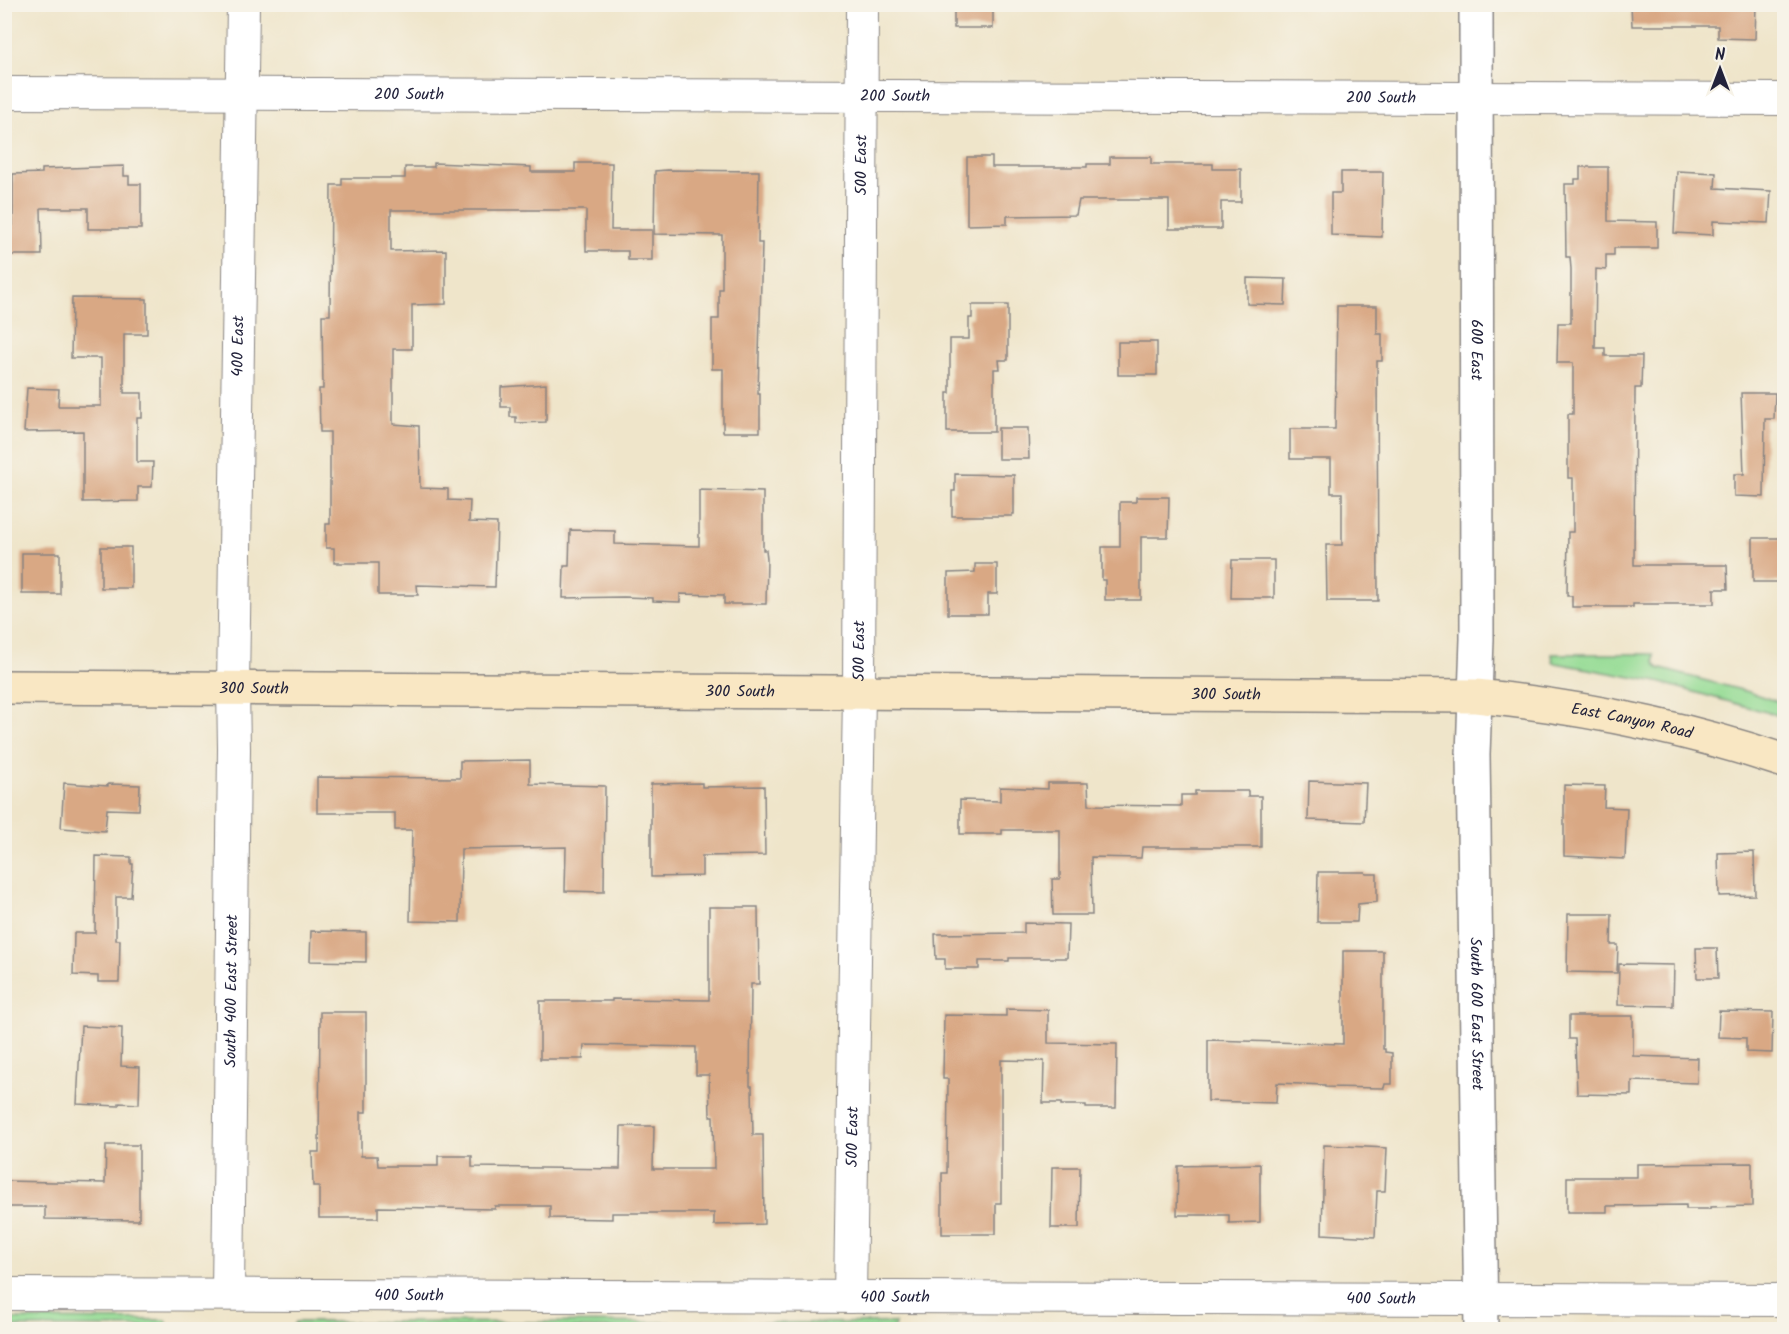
<svg xmlns="http://www.w3.org/2000/svg" width="1789" height="1334" font-family="Kalam,sans-serif">
  <style>
    .green { fill: #96dc95; stroke: #5c7f68; stroke-width: 1.5 }
    .building { fill: #d9a884 }
    .lines { fill: none; stroke-linecap: round; stroke-linejoin: round }
    .minor-casing { stroke: #888482; stroke-width: 34 }
    .tertiary-casing { stroke: #888482; stroke-width: 36 }
    .secondary-casing { stroke: #888482; stroke-width: 36 }
    .minor { stroke: #fff; stroke-width: 32 }
    .tertiary { stroke: #fff; stroke-width: 33 }
    .secondary { stroke: #f9e7c3; stroke-width: 33 }
    .labels { text-anchor: middle; dominant-baseline: central; stroke-width: 4.5; stroke-linejoin: round; paint-order: stroke }
    .street-label { font-size: 16px; fill: #22223b; stroke: #f7f3e8 }
  </style>
  <rect width="100%" height="100%" fill="#f7f3e8"/>
  <filter id="ink" filterUnits="userSpaceOnUse"><feTurbulence type="fractalNoise" baseFrequency=".0167" numOctaves="2"/><feDisplacementMap in="SourceGraphic" scale="12" xChannelSelector="R" yChannelSelector="G"/><feConvolveMatrix kernelMatrix="1 2 1 2 8 2 1 2 1" color-interpolation-filters="sRGB"/></filter>
  <filter id="wash" filterUnits="userSpaceOnUse"><feTurbulence type="fractalNoise" baseFrequency=".008" numOctaves="4" result="noise"/><feDisplacementMap in="SourceGraphic" scale="24" xChannelSelector="R" yChannelSelector="G"/><feGaussianBlur stdDeviation="1.35" result="paint"/><feColorMatrix in="noise" values="0 0 0 0 0 0 0 0 0 0 0 0 0 0 0 0 0 1.4 0 .05"/><feComposite in="paint" operator="in"/></filter>
  <g filter="url(#wash)">
    <rect width="100%" height="100%" fill="#efe5ca"/>
    <g class="green">
      <polygon points="1552,654 1654,654 1654,662 1658,668 1749,692 1784,704 1784,717 1658,682 1556,663 1553,662"/>
      <polygon points="5,1319 166,1320 168,1327 5,1327"/>
      <polygon points="295,1322 895,1323 894,1329 292,1328"/>
    </g>
    <g id="blocks">
      <g class="building">
        <rect x="954" y="4" width="39" height="24"/>
        <polygon points="1631,4 1756,4 1755,39 1718,38 1718,26 1632,26"/>
        <polygon points="967,157 992,157 992,167 1087,167 1087,164 1110,164 1110,157 1151,157 1151,164 1213,164 1213,169 1241,169 1241,202 1221,202 1221,229 1169,229 1169,200 1079,200 1076,215 1007,216 1007,224 967,225"/>
        <polygon points="434,163 531,167 531,172 575,172 575,163 612,163 611,230 652,230 652,260 628,260 628,251 586,251 586,210 391,210 391,251 446,250 446,304 412,305 412,349 393,349 393,424 419,426 420,488 448,489 448,500 470,501 469,522 497,523 495,587 417,585 418,595 378,595 378,563 334,563 334,548 326,548 326,524 330,524 330,432 320,432 319,389 323,389 322,315 330,315 331,185 342,185 342,178 405,178 405,167 434,167"/>
        <polygon points="124,166 124,176 129,176 129,184 141,184 141,229 88,229 88,208 41,208 42,255 4,255 4,225 13,225 13,174 42,173 42,169"/>
        <polygon points="1580,167 1608,167 1608,221 1657,222 1657,248 1614,248 1614,255 1606,255 1606,270 1596,269 1595,348 1605,348 1605,356 1642,356 1641,388 1635,388 1634,565 1727,565 1728,589 1714,589 1714,604 1633,604 1633,607 1572,607 1572,596 1567,596 1568,532 1573,532 1573,478 1568,478 1568,414 1573,414 1573,363 1557,363 1558,323 1571,323 1571,269 1570,257 1566,257 1565,184 1575,184 1575,179 1580,179"/>
        <polygon points="667,170 759,171 758,243 762,243 758,394 760,394 760,432 723,432 723,369 712,369 712,319 719,319 719,289 722,289 722,235 654,234 655,171"/>
        <polygon points="1677,171 1716,173 1715,188 1771,191 1769,223 1713,221 1713,235 1674,233"/>
        <polygon points="1341,172 1383,172 1382,237 1331,235 1331,193 1341,193"/>
        <polygon points="1247,278 1286,279 1285,305 1247,304"/>
        <polygon points="72,298 147,299 147,334 124,334 124,393 142,393 142,418 137,418 137,462 153,462 152,487 138,487 138,501 83,502 83,431 24,432 27,388 59,389 58,406 101,406 101,358 71,358"/>
        <polygon points="972,305 1008,305 1008,360 999,360 1000,369 994,369 994,432 947,432 947,393 950,393 950,339 969,339 969,318 972,318"/>
        <polygon points="1337,306 1377,306 1377,334 1382,334 1382,361 1377,361 1378,601 1327,601 1326,545 1342,545 1342,493 1331,493 1331,459 1290,459 1290,429 1335,429"/>
        <rect x="1118" y="342" width="39" height="33"/>
        <polygon points="546,384 546,422 516,423 516,417 510,417 510,407 501,407 501,387"/>
        <polygon points="1741,393 1775,393 1774,419 1765,419 1764,497 1734,496 1734,474 1744,474"/>
        <polygon points="998,428 1028,428 1029,459 998,459"/>
        <polygon points="955,474 1014,475 1014,514 1012,514 1012,516 952,516 952,491 955,491"/>
        <polygon points="699,490 763,492 763,550 766,550 767,559 766,604 724,604 724,595 680,594 680,602 653,601 653,598 624,597 563,598 564,566 569,566 570,530 615,531 615,544 699,546"/>
        <polygon points="1136,497 1169,497 1168,537 1141,537 1141,600 1105,600 1105,580 1102,580 1102,547 1120,547 1120,502 1136,502"/>
        <rect x="1753" y="538" width="32" height="44"/>
        <rect x="101" y="547" width="30" height="41"/>
        <rect x="22" y="553" width="38" height="41"/>
        <polygon points="1232,560 1274,560 1274,598 1231,598"/>
        <polygon points="975,564 997,564 997,594 988,594 988,614 948,614 948,573 975,572"/>
        <polygon points="530,760 530,784 605,786 604,892 565,891 566,847 461,849 460,922 410,921 412,830 395,830 395,813 317,813 317,777 460,778 460,761"/>
        <polygon points="1309,781 1366,783 1364,822 1308,820"/>
        <polygon points="64,783 108,786 108,784 140,785 139,810 107,809 105,831 61,828"/>
        <polygon points="702,783 702,787 764,786 765,855 702,856 702,876 651,877 651,784"/>
        <polygon points="1048,783 1088,783 1089,805 1181,806 1181,795 1195,795 1195,791 1248,791 1248,796 1261,796 1261,847 1142,847 1141,858 1091,857 1092,915 1053,915 1052,879 1060,879 1060,830 1002,830 1002,834 960,834 960,800 1000,801 1000,787 1048,789"/>
        <polygon points="1564,785 1605,786 1604,807 1627,808 1625,859 1564,856"/>
        <polygon points="1754,852 1755,895 1719,896 1718,853"/>
        <polygon points="96,856 131,857 131,864 133,864 131,897 116,897 116,940 120,940 119,982 98,982 98,976 73,975 74,933 95,933"/>
        <polygon points="1318,872 1365,872 1366,874 1377,874 1377,902 1358,904 1357,922 1317,922"/>
        <polygon points="709,907 758,907 759,984 751,984 750,1086 752,1086 753,1135 763,1135 764,1224 714,1225 714,1213 612,1213 612,1219 550,1218 550,1206 495,1206 495,1209 378,1207 378,1218 319,1218 319,1186 313,1186 312,1152 319,1152 320,1012 366,1012 366,1112 361,1112 361,1156 377,1156 378,1166 438,1166 438,1156 472,1156 472,1167 620,1169 621,1126 654,1126 653,1169 714,1169 713,1116 710,1116 709,1075 696,1075 696,1047 584,1045 583,1059 540,1059 540,1001 612,1001 612,999 709,1000"/>
        <polygon points="1568,914 1612,914 1611,945 1618,945 1617,973 1567,972"/>
        <polygon points="1024,923 1068,924 1067,958 1009,958 1009,961 979,961 979,969 945,969 945,959 936,959 935,934 1024,933"/>
        <polygon points="311,931 366,932 366,962 310,961"/>
        <polygon points="1696,948 1717,948 1718,978 1697,978"/>
        <polygon points="1343,951 1383,951 1383,1049 1385,1049 1385,1052 1392,1053 1392,1084 1385,1084 1384,1088 1325,1087 1325,1085 1277,1083 1276,1103 1208,1101 1208,1040 1343,1044"/>
        <polygon points="1619,964 1674,965 1673,1006 1618,1005"/>
        <polygon points="1006,1009 1048,1010 1048,1043 1117,1044 1116,1108 1086,1108 1086,1105 1061,1105 1061,1103 1043,1103 1044,1061 1001,1060 1001,1203 996,1203 996,1234 942,1234 942,1173 947,1173 948,1079 943,1079 944,1015 1006,1016"/>
        <polygon points="1719,1011 1773,1012 1772,1053 1746,1052 1746,1038 1718,1037"/>
        <polygon points="1569,1016 1633,1016 1633,1056 1698,1058 1697,1083 1632,1081 1632,1095 1577,1094 1575,1039 1569,1039"/>
        <polygon points="81,1026 122,1028 121,1066 140,1067 139,1104 119,1103 119,1106 77,1104"/>
        <polygon points="106,1145 139,1145 139,1220 45,1219 45,1207 4,1207 4,1181 105,1183"/>
        <polygon points="1324,1145 1387,1148 1385,1191 1377,1191 1375,1237 1322,1234"/>
        <polygon points="1752,1163 1752,1206 1710,1207 1710,1209 1686,1209 1686,1205 1607,1206 1607,1212 1567,1212 1567,1177 1637,1177 1637,1164"/>
        <polygon points="1260,1164 1260,1222 1229,1223 1229,1215 1177,1215 1178,1166"/>
        <polygon points="1052,1167 1080,1167 1079,1228 1051,1228"/>
      </g>
    </g>
  </g>
  <g filter="url(#ink)">
    <use href="#blocks" fill-opacity="0" stroke="#888482" stroke-width="1.5"/>
    <g class="lines">
      <defs>
        <g id="minor">
          <path id="s1" d="M4 93 1784 99"/>
          <path id="s2" d="M4 1294 1784 1300"/>
          <path id="s3" d="M228 1294 234 749 233 688 243 4"/>
          <path id="s4" d="M850 1297 859 691 862 4"/>
        </g>
        <g id="tertiary">
          <path id="s5" d="M1476 4 1477 639 1473 755 1481 1330"/>
        </g>
        <g id="secondary">
          <path id="s6" d="M4 687 1476 696C1582 707 1684 727 1784 761"/>
        </g>
      </defs>
      <use href="#minor" class="minor-casing"/>
      <use href="#tertiary" class="tertiary-casing"/>
      <use href="#secondary" class="secondary-casing"/>
      <use href="#minor" class="minor"/>
      <use href="#tertiary" class="tertiary"/>
      <use href="#secondary" class="secondary"/>
    </g>
  </g>
  <g class="labels">
    <g class="street-label">
      <text stroke="none"><textPath href="#s1" startOffset="405">200 South</textPath></text>
      <text stroke="none"><textPath href="#s1" startOffset="891">200 South</textPath></text>
      <text stroke="none"><textPath href="#s1" startOffset="1377">200 South</textPath></text>
      <text stroke="none"><textPath href="#s4" startOffset="1132">500 East</textPath></text>
      <text stroke="none"><textPath href="#s3" startOffset="948">400 East</textPath></text>
      <text stroke="none"><textPath href="#s5" startOffset="346">600 East</textPath></text>
      <text stroke="none"><textPath href="#s4" startOffset="646">500 East</textPath></text>
      <text stroke="none"><textPath href="#s6" startOffset="250">300 South</textPath></text>
      <text stroke="none"><textPath href="#s6" startOffset="736">300 South</textPath></text>
      <text stroke="none"><textPath href="#s6" startOffset="1222">300 South</textPath></text>
      <text stroke="none"><textPath href="#s6" startOffset="1630">East Canyon Road</textPath></text>
      <text stroke="none"><textPath href="#s3" startOffset="303">South 400 East Street</textPath></text>
      <text stroke="none"><textPath href="#s5" startOffset="1010">South 600 East Street</textPath></text>
      <text stroke="none"><textPath href="#s4" startOffset="160">500 East</textPath></text>
      <text stroke="none"><textPath href="#s2" startOffset="405">400 South</textPath></text>
      <text stroke="none"><textPath href="#s2" startOffset="891">400 South</textPath></text>
      <text stroke="none"><textPath href="#s2" startOffset="1377">400 South</textPath></text>
    </g>
  </g>
  <rect width="1789" height="1334" fill="none" stroke="#f7f3e8" stroke-width="24"/>
  <g transform="translate(1720 69)" stroke="#f7f3e8" stroke-width="4.5" paint-order="stroke">
  <path d="M0-4.5L10 22L0 15L-10 22Z" fill="#22223b"/>
  <text y="-9" font-size="16" font-weight="bold" text-anchor="middle" fill="#22223b">N</text>
  </g>
</svg>
